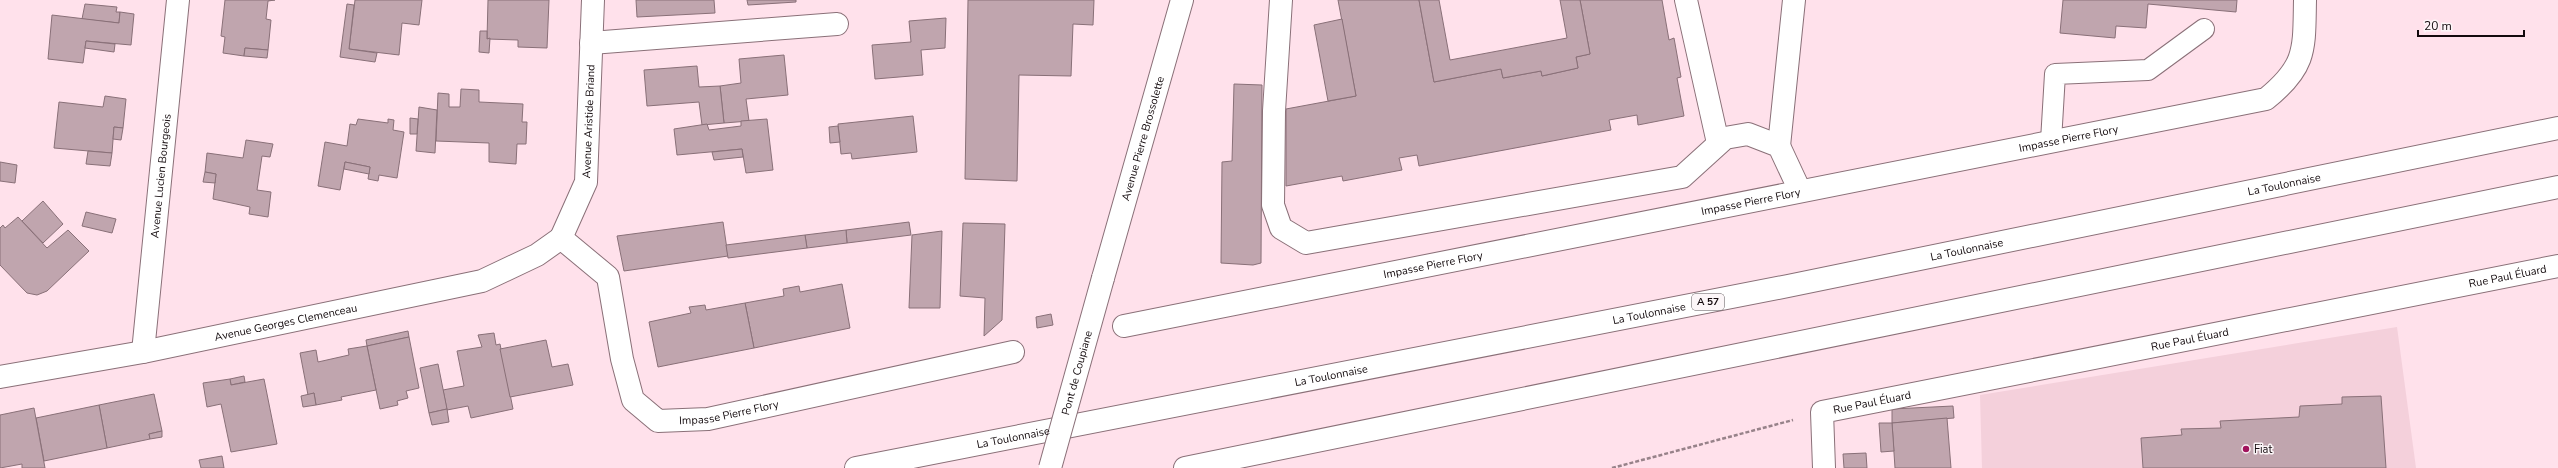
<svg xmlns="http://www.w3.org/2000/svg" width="2558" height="468" font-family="'Nunito Sans',sans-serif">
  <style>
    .built { fill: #f4d0db }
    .building { fill: #c0a5ae; stroke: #897078 }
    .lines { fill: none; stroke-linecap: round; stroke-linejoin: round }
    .service-casing { stroke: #8a7078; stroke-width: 22 }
    .minor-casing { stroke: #8a7078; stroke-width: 24 }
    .secondary-casing { stroke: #8a7078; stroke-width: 24 }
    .motorway-casing { stroke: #8a7078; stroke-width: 24 }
    .path { stroke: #978289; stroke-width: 2.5; stroke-dasharray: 4 2; stroke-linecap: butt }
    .service { stroke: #fff; stroke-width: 20 }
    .minor { stroke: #fff; stroke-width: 22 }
    .secondary { stroke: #fff; stroke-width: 22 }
    .motorway { stroke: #fff; stroke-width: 22 }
    .secondary-bridge-casing { stroke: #8a7078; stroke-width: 24; stroke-linecap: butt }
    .secondary-bridge { stroke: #fff; stroke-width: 22 }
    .poi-dot { fill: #a1145d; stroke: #fcf6f8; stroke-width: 1.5 }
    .labels { text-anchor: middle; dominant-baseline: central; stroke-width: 3; stroke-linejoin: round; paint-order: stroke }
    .shield { fill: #fcf6f8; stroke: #595154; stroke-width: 1 }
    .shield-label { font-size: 10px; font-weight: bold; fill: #130a0d }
    .street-label { font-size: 11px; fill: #130a0d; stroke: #fcf6f8 }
    .poi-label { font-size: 11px; fill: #130a0d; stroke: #fcf6f8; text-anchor: start }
  </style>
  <rect width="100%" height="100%" fill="#ffe1eb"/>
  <polygon class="built" points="2397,327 2416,468 1982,468 1980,395"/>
  <g class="building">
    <polygon points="225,0 275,0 268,1 266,19 271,20 268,50 245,48 244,56 223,53 225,37 221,36"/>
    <polygon points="355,0 422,0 419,25 402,23 399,55 349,49"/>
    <polygon points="488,0 549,0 547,48 518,47 518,40 487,39"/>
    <polygon points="636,0 714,0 715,13 637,17"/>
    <polygon points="747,0 796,0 796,2 748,5"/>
    <polygon points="968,0 1094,0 1093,25 1073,24 1071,76 1019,75 1017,181 965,179"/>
    <polygon points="1338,0 1419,0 1434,82 1501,69 1503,78 1541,71 1542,76 1578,68 1576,57 1590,54 1580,0 1662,0 1669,40 1674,38 1681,77 1677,78 1684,116 1638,125 1637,115 1609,120 1611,130 1419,166 1417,155 1399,158 1402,170 1343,181 1342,176 1286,186 1286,109 1356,96"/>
    <polygon points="1419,0 1439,0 1450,60 1567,38 1560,0 1580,0 1590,54 1576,57 1578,68 1542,76 1541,71 1503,78 1501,69 1434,82"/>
    <polygon points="2063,0 2237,0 2236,12 2148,4 2146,28 2116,26 2115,38 2060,33"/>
    <polygon points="85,4 117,7 116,12 120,12 119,23 82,19"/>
    <polygon points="347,4 354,5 349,49 377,53 375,62 340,57"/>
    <polygon points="120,12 134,14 131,45 86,41 83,63 48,59 52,15 119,23"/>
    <polygon points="946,18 945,48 921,50 923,75 875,79 872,45 911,42 909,21"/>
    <polygon points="1342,19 1356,96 1328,101 1314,25"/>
    <polygon points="480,31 487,31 487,39 490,38 489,53 479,52"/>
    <polygon points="86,41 115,44 114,52 85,48"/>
    <polygon points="245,48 268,50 267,58 244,56"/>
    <polygon points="784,55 788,95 746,99 749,121 724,123 720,86 741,83 739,59"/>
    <polygon points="697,66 699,87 720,86 724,123 702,125 699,102 647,106 644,70"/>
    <polygon points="1234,84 1262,85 1261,263 1253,265 1221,263 1222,162 1232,161"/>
    <polygon points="461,89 479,90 479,102 523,104 522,122 527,122 526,144 517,144 516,164 489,162 489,143 436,141 438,93 449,94 449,107 460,107"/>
    <polygon points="105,96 126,99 123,128 114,127 112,153 54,148 59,102 103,107"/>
    <polygon points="419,107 437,110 435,153 416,151"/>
    <polygon points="913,116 917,152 852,159 851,153 841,154 838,124"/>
    <polygon points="410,118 418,119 417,134 410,134"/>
    <polygon points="358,119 388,123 388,119 394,120 393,130 404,132 397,178 379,175 378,181 368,179 370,167 345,162 340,190 318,186 325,142 347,146 350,124 356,125"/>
    <polygon points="767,119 773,170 746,173 742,149 677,155 674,129 707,124 709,130 741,126 741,121"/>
    <polygon points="838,126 840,142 830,143 829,127"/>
    <polygon points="114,127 123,128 121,140 113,139"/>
    <polygon points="246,140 273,144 270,157 262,156 257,190 271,192 268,217 249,214 250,207 213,199 216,174 205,172 207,153 243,158"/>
    <polygon points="742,149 743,157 714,160 712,152"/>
    <polygon points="88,151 112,153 110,166 86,164"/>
    <polygon points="0,162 17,165 15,183 0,181"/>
    <polygon points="345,162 370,167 369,174 344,169"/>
    <polygon points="205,172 216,174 215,183 203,182"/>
    <polygon points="43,201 63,224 43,243 22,221"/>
    <polygon points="86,212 116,219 112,233 82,226"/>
    <polygon points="18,217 47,248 68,230 89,251 47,291 37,295 27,293 0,265 0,228 3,225 5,228"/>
    <polygon points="723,222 728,256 624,271 617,236"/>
    <polygon points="909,222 911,235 847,243 846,230"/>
    <polygon points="963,223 1005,224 1002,320 984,336 985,298 960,296"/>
    <polygon points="846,230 847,243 807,248 805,235"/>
    <polygon points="942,231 940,308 909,308 912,235"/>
    <polygon points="805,235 807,248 728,258 726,245"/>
    <polygon points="842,284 850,328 754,348 745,303 784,296 783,289 799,286 800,292"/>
    <polygon points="745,303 754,348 658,367 649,322 691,313 689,307 705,305 706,310"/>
    <polygon points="1051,314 1053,325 1037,328 1036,317"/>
    <polygon points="408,331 409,337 367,346 366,340"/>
    <polygon points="494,333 496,345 500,344 513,409 471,418 468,406 447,410 443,390 464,386 457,351 482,347 478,335"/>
    <polygon points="409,337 419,388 406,391 408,398 397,401 398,405 380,409 367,346"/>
    <polygon points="546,340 552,367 568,364 573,385 510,397 500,349"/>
    <polygon points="367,346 376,390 341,397 342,400 316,405 314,393 308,395 300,353 316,350 318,362 349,355 348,349"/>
    <polygon points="438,364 447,409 429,413 420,368"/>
    <polygon points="244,376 245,382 231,385 230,379"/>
    <polygon points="230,379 231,385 264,379 277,444 231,452 221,404 207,407 203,383"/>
    <polygon points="314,393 316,405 303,407 301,396"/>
    <polygon points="154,394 162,431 149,434 150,439 107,448 99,405"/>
    <polygon points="2381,396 2386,468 2143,468 2141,438 2182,435 2181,429 2221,428 2220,421 2299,417 2300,406 2342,404 2342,397"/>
    <polygon points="99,405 107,448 44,461 36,418"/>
    <polygon points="1953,406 1954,418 1892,423 1892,409"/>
    <polygon points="34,408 45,468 22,468 22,464 0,468 0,415"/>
    <polygon points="447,409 449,422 432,425 429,413"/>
    <polygon points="1947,418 1951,468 1895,468 1892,423"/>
    <polygon points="1879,423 1892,423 1894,451 1881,452"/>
    <polygon points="162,431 162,437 150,439 149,434"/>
    <polygon points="1866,453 1867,468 1844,468 1843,454"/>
    <polygon points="222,456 224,468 201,468 199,460"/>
  </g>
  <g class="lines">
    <defs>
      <polyline id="service" points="2051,141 2055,74 2148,70 2204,29"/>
      <g id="minor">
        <polyline points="1281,0 1274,111 1273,205 1281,228 1306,243 1682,177 1725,138 1748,134 1779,146 1800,191"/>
        <polyline points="1686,0 1718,143"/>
        <polyline points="591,43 837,24"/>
        <polyline points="1779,146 1794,0"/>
        <path id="s1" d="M561 238 608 277 622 359 633 400 658 421 708 419 1013 352"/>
        <path id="s2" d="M561 238 586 182 593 0"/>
        <path id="s3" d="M1124 326 2266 99C2307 66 2304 49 2305 0"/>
        <path id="s4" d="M143 352 178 0"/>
        <path id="s5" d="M0 377 143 352 482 281 537 255 561 238"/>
        <path id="s6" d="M1824 468 1822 412 2558 266"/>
      </g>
      <g id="secondary">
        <path id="s7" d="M1103 278 1182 0"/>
      </g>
      <g id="motorway">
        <path id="s8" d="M856 468 1788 286 2558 128"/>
        <polyline points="1185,468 2558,187"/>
      </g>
    </defs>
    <use href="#service" class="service-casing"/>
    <use href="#minor" class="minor-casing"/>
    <use href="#secondary" class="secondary-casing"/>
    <use href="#motorway" class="motorway-casing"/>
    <polyline class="path" points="1612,468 1793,420"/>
    <use href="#service" class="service"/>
    <use href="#minor" class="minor"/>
    <use href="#secondary" class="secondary"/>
    <use href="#motorway" class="motorway"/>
    <defs>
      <g id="secondary-bridge">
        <path id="s9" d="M1050 468 1103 278"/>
      </g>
    </defs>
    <use href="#secondary-bridge" class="secondary-bridge-casing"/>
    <use href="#secondary-bridge" class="secondary-bridge"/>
  </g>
  <circle class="poi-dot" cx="2246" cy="449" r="4"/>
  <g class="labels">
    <rect class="shield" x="1692" y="294" width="32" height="16" rx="3"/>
    <g class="shield-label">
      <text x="1708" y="302">A 57</text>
    </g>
    <g class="street-label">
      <text stroke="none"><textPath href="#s2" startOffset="122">Avenue Aristide Briand</textPath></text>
      <text stroke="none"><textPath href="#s3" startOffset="963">Impasse Pierre Flory</textPath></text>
      <text stroke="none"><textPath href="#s7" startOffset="145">Avenue Pierre Brossolette</textPath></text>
      <text stroke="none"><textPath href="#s4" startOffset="177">Avenue Lucien Bourgeois</textPath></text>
      <text stroke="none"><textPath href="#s8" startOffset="1456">La Toulonnaise</textPath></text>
      <text stroke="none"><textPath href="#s3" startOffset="639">Impasse Pierre Flory</textPath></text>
      <text stroke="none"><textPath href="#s8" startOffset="1132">La Toulonnaise</textPath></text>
      <text stroke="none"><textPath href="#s3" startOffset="315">Impasse Pierre Flory</textPath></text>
      <text stroke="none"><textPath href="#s6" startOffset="755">Rue Paul Éluard</textPath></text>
      <text stroke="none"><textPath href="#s8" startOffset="808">La Toulonnaise</textPath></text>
      <text stroke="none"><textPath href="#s5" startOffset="291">Avenue Georges Clemenceau</textPath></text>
      <text stroke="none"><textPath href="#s6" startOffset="431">Rue Paul Éluard</textPath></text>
      <text stroke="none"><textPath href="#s9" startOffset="99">Pont de Coupiane</textPath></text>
      <text stroke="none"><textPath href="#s8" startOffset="484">La Toulonnaise</textPath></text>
      <text stroke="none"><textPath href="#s6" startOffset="107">Rue Paul Éluard</textPath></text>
      <text stroke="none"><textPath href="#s1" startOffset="291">Impasse Pierre Flory</textPath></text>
      <text stroke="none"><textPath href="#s8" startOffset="160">La Toulonnaise</textPath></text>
    </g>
    <g class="poi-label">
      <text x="2254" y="449">Fiat</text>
    </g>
  </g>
  <path d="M2418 30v6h106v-6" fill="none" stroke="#130a0d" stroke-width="2"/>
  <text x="2424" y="30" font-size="12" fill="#130a0d" stroke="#fcf6f8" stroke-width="3" paint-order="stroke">20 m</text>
</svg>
